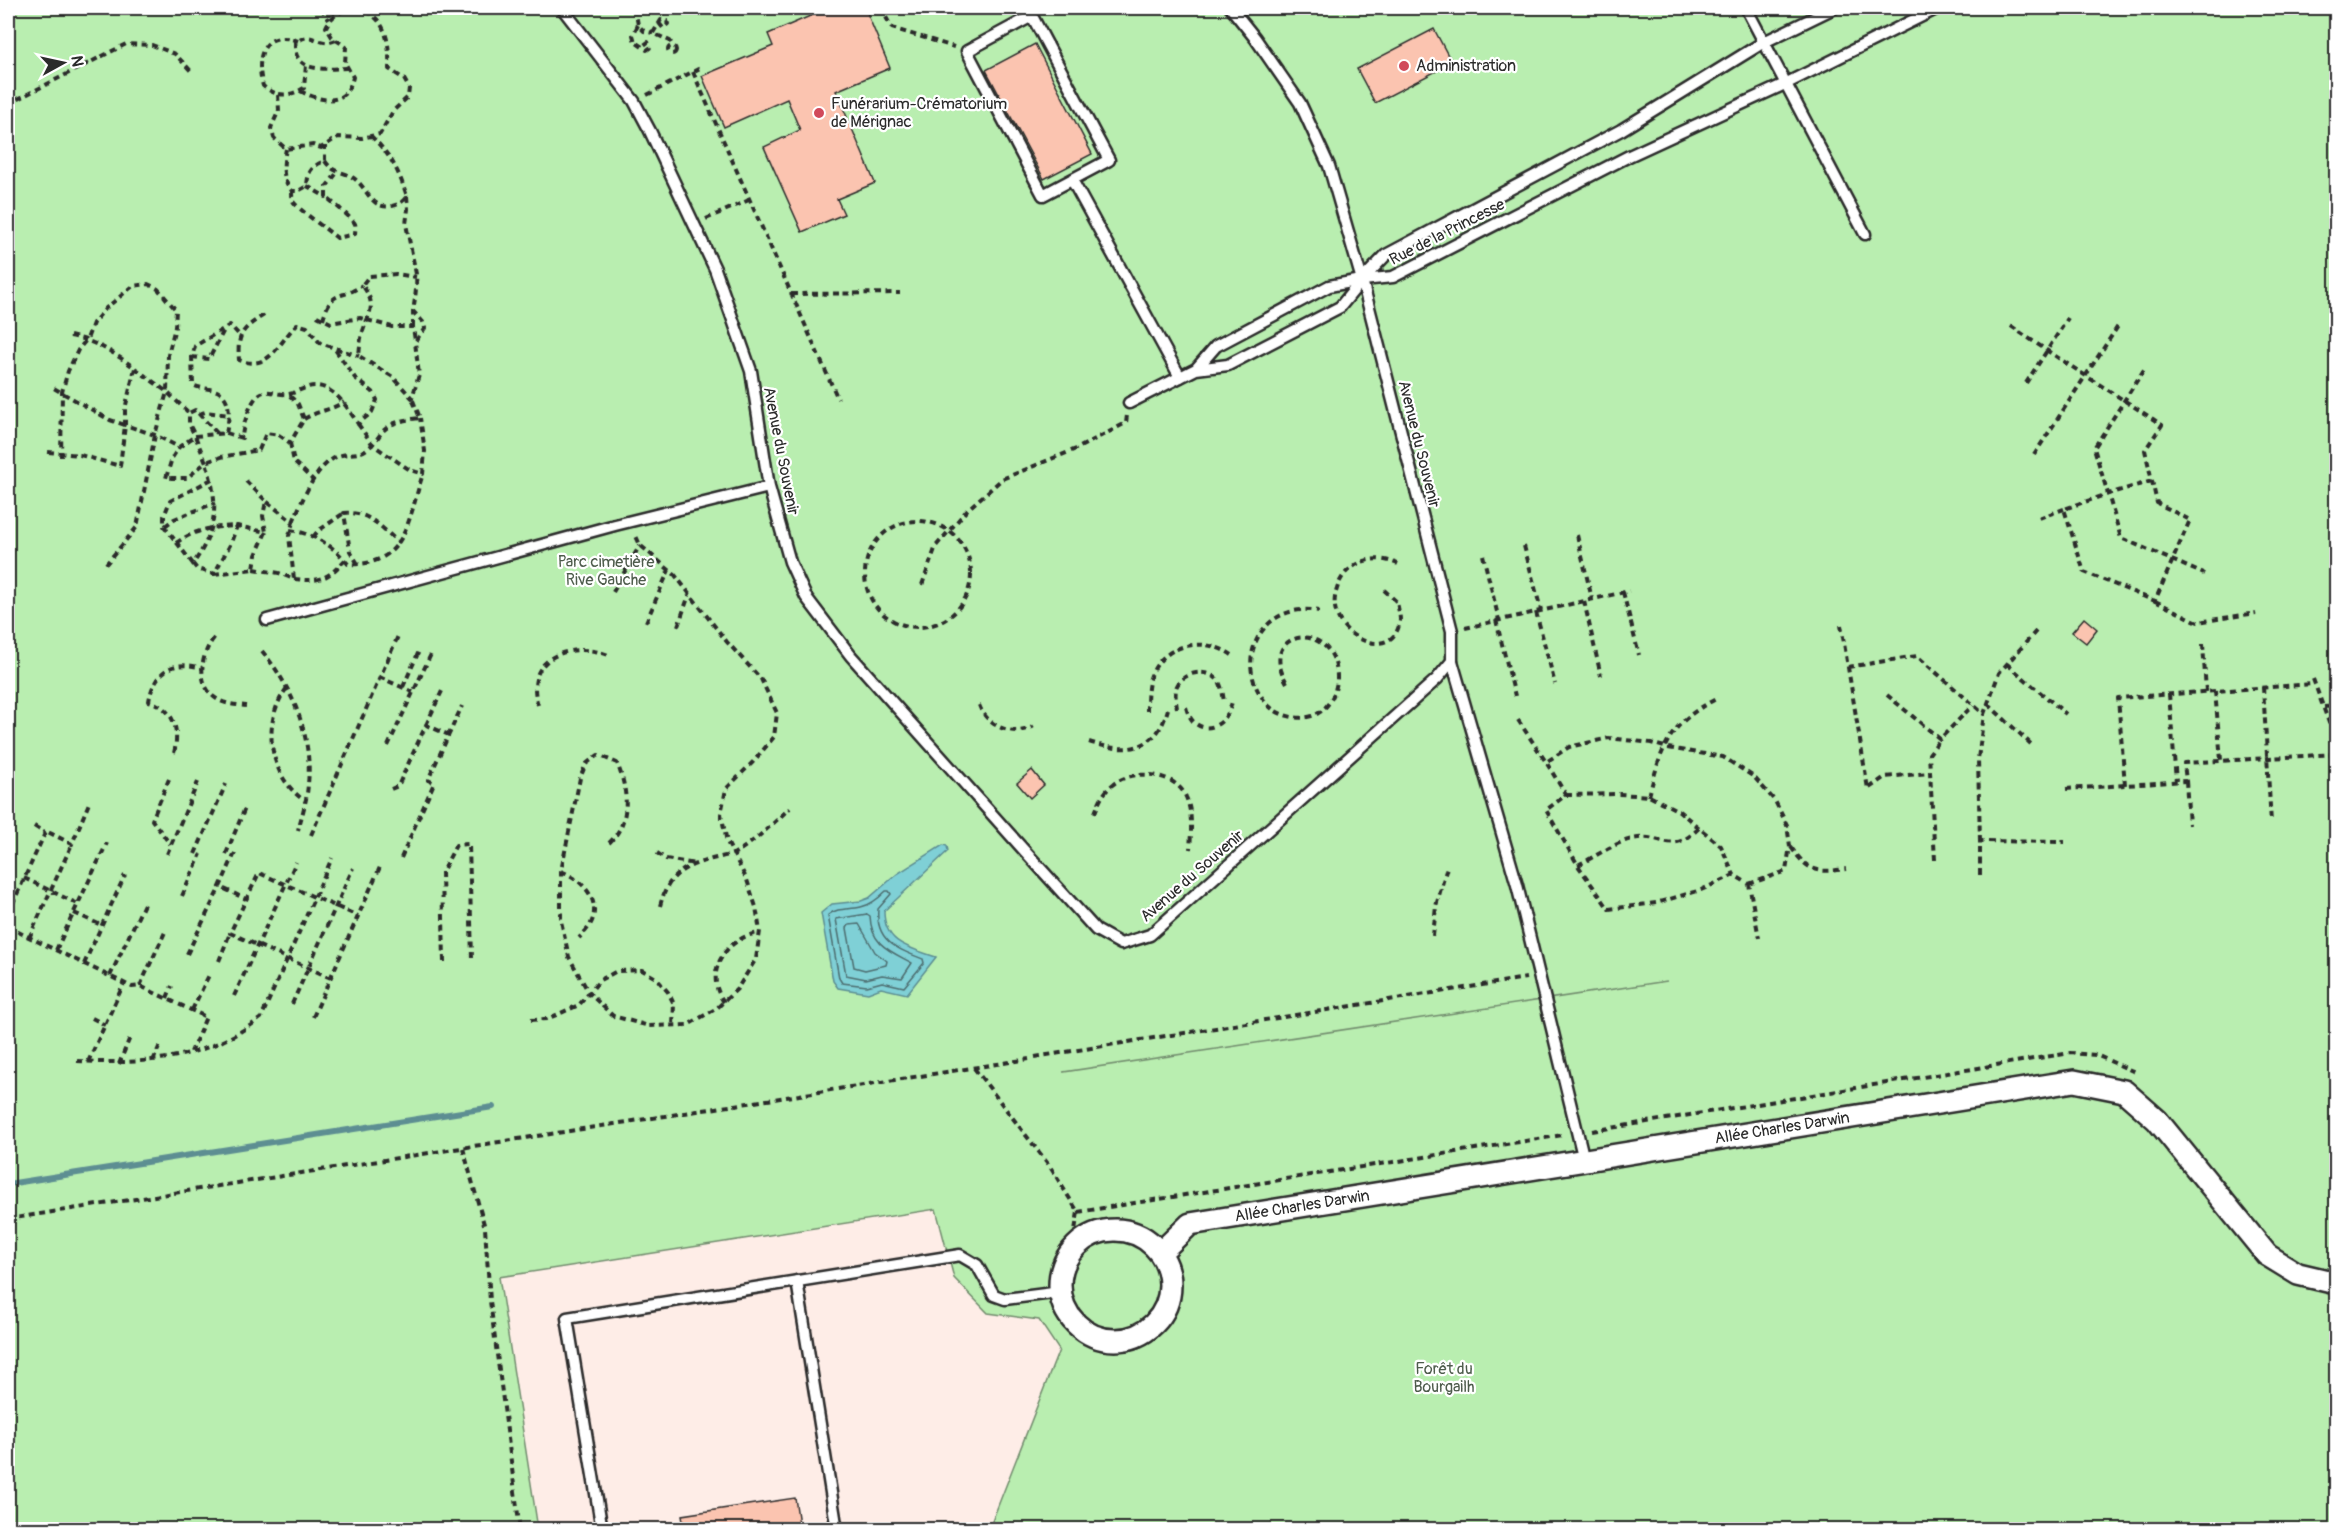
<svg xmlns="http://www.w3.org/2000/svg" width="2344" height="1537" font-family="Pangolin,sans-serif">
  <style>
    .built { fill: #feede7 }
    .green { fill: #b9eeb0; stroke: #728c6e; stroke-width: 1.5; fill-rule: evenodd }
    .water { fill: #7fd0d6; stroke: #5d8e92; stroke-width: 1.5 }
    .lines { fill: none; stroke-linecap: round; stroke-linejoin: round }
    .shore { stroke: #4d6d6f; stroke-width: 1.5 }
    .stream { stroke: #5d8e92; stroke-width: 6 }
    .building { fill: #fbc4b0; stroke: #2b2b2b; stroke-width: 1.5 }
    .service-casing { stroke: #2b2b2b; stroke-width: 15 }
    .minor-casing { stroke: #2b2b2b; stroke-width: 26 }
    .path { stroke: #2b2b2b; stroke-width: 4; stroke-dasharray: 6 4.5; stroke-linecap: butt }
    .service { stroke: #fff; stroke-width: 10 }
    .minor { stroke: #fff; stroke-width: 21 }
    .poi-dot { fill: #d1495b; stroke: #fff; stroke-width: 2 }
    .labels { text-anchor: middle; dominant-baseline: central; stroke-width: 4.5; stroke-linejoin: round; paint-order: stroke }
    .poi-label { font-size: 16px; fill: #2b2b2b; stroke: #fff; text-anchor: start }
    .street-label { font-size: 16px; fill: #2b2b2b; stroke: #fff }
    .park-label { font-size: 16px; fill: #4e5c4c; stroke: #fff }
  </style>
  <rect width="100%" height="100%" fill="#fff"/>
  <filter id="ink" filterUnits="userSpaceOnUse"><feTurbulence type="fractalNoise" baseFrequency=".0167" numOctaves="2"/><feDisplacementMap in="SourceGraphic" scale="12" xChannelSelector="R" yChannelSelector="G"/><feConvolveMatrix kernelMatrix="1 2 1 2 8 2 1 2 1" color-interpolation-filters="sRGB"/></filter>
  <g filter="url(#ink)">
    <polygon class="built" points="936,1209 954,1278 988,1313 1039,1320 1059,1350 989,1529 538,1529 499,1277"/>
    <path class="green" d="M8 8H2336V1529H989L1059 1350 1039 1320 988 1313 954 1278 936 1209 499 1277 538 1529H8ZM1667 981 1064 1072H1063Z"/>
    <path class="water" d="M943 845 947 846 948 851 884 911C884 944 910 948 936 957L907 994 881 988 868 993 838 988 833 981 821 913 832 904 861 901 869 898 897 874Z"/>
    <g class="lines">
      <g class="shore">
        <path d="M886 891H889L891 894 878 909C875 941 897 949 923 959L924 963 904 987 882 982 867 986 842 983 839 978 828 915C838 907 849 910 861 907 871 905 879 898 886 891Z"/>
        <path d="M867 914 870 916C871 945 890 951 912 963L902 978 882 975 866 979 846 975 836 919Z"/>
        <polygon points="859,924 875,952 887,961 886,965 865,970 854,967 847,928 849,925"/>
      </g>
      <polyline class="stream" points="8,1184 493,1107"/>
    </g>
    <g class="building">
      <polygon points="829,8 865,8 890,68 836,91 875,183 837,199 844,214 802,232 764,147 800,130 787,99 724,127 702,76 773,46 768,34"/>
      <polygon points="1434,29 1452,63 1375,103 1357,69"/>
      <polygon points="1035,44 1092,154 1044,179 986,70"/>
      <polygon points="2084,618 2097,629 2086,643 2072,632"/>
      <polygon points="1032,770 1044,785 1030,798 1017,783"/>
      <polygon points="795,1498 800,1530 684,1530 682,1515"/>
    </g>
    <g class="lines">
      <defs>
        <g id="service">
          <polyline points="562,8 634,101 650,131 715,269 751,371 769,487 790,562 806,597 851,656 1022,848 1096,930 1121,944 1150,935 1437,679 1452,661 1452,631 1362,280 1329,166 1300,103 1255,38 1231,8"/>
          <polyline points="1746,8 1865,234"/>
          <polyline points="1834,8 1764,42 1621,130 1386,255 1362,280 1393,277 1629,156 1787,83 1938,8"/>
          <polygon points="1032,16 1109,160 1043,195 967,51"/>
          <polyline points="1072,180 1180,377"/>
          <polyline points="1129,403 1196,369 1228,365 1340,307 1362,280 1329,286 1216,346 1196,369"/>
          <polyline points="267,620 615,525 769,487"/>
          <polyline points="1452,661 1517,885 1584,1160"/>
          <polyline points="797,1281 837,1530"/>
          <polyline points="602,1530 567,1318 960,1255 977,1265 994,1295 1005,1299 1061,1292"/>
        </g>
        <g id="minor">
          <circle cx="1115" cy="1285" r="55"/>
          <polyline points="1161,1252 1190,1224 2074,1081 2124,1091 2157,1120 2267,1255 2298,1274 2336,1283"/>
        </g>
      </defs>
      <use href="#service" class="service-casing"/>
      <use href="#minor" class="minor-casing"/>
      <g class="path">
        <polyline points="321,8 329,20"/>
        <polyline points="635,8 638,25 644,31 653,33"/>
        <polyline points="881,8 892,28 954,47"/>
        <polyline points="659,23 663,28 668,24 667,21 661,20 653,33 670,41 673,46"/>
        <polyline points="638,25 633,35 635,42 647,50 651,47 648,42 643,46"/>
        <path d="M336 40C318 49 311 27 295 44 294 73 325 69 347 68"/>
        <path d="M298 41C262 28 255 59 263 86 277 97 289 97 304 88L306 65"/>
        <circle cx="672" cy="50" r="4"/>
        <polyline points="693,72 838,399"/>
        <path d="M300 91C322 102 346 107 353 77L345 63 346 47 332 37 326 27C331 15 343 10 355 8"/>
        <path d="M278 95 279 110 271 128 274 138 286 149 313 145 321 148 338 137 362 138 380 134 393 111 408 97 409 88 404 79 389 69C390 44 387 16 358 8"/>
        <polyline points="647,95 700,68"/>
        <polyline points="8,104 126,44 152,45 175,54 191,71"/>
        <path d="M286 149C283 164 281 179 292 191H298L307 186C308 172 311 166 325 161V146"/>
        <path d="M325 161C334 174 340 170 352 177 368 186 369 210 392 206 398 205 403 202 407 196 398 170 392 157 372 137"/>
        <polyline points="307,186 326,197 326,187 337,173"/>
        <path d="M292 191C292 194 292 198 293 201 295 207 329 231 337 238L355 234C355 232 356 226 355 224 354 220 331 201 326 197"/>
        <path d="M407 196 408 209 406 224 416 274C417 287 415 299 413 311L423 322 425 328 415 342 419 375 412 398 393 377 359 356C360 347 360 339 363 331 370 310 377 305 362 285L369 276 396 274 416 277"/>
        <polyline points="706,219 749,200"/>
        <polyline points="791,294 900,293"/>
        <path d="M264 315C242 329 237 334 239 360 270 372 278 343 297 324L307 327 320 343 359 356"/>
        <polyline points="317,316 331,323 360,318 392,327 413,327 415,341"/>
        <path d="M323 319C332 287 342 301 362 285"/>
        <path d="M2011 326C2061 361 2112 392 2162 425L2145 450 2157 503 2190 520 2155 601 2084 572 2064 509 2108 494 2094 448 2145 368"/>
        <polyline points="413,327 413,311"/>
        <path d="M70 336C96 341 114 353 135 368L125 409V425L155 435 179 447 195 436 206 462 187 478H166L172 458 179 447"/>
        <polyline points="192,357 209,359 224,330"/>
        <polyline points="135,368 167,392 189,413"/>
        <polyline points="2026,383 2068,318"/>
        <polyline points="199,414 205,412 229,415"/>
        <path d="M304 419C317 411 331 410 344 402"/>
        <polyline points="358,424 373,445 410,470 423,474 425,451 420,418"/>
        <path d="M217 433 195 410 189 413V424L195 436 226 433 242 438C242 427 252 392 265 392 272 391 280 395 288 394 297 393 305 386 315 386 335 386 349 410 358 424L372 412 377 400 373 392 355 378 334 348"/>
        <path d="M226 433C229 420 233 398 217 391 210 388 200 389 193 385L192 357 195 346 230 325 240 336"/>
        <polyline points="290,443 294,462 314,481"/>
        <polyline points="48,452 80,455 120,466 125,425 110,420 52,387"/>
        <polyline points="2034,455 2118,326"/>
        <polyline points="61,457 62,392 68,371 78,350 87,339 93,323 106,308 133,286 148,284 158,289 176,310 175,327 168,355 167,392 155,435 137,527 106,564"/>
        <path d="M212 479 170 501 164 516V526L193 564C218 528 219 503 206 462L221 457 259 450 266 433 279 435 290 443 304 419 298 404 288 394"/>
        <polyline points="246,481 266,501 263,516 266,532"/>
        <polyline points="2152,481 2108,494 2121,538 2204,574"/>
        <polyline points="2039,518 2064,509"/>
        <circle cx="918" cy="574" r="53"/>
        <path d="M293 522C302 501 314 468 336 457 346 452 358 456 367 449 373 445 377 439 382 432 392 421 406 420 420 418L412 398"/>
        <polyline points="165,526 174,519 215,503"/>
        <path d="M290 530C314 534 333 545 348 564 407 567 408 518 423 474"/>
        <polyline points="1577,535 1592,599"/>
        <polyline points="313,537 318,531 344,513"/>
        <path d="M176 543C196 529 213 527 237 526L230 545 214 574 197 569 193 564"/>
        <polyline points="1524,546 1541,610"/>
        <polyline points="1483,555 1499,620"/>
        <path d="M358 564 350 551 344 513C369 511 382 528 399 543"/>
        <polyline points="254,569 279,573 294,579 289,536 293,522 266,501"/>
        <polyline points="214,574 254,569 256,555 266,532 237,526"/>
        <path d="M294 579C321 582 327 579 345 560"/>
        <polyline points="922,585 936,546 967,510 1002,479 1076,449 1126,423 1127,415"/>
        <path d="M1384 590 1397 602C1398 608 1400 615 1400 620 1395 666 1324 636 1336 592 1339 582 1342 575 1350 569 1365 557 1381 557 1398 564"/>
        <polyline points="613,592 640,545"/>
        <polyline points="1623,592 1639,655"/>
        <polyline points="1584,601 1601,676"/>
        <polyline points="2155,601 2198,622 2256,613"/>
        <polyline points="1536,612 1555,684"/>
        <polyline points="1496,620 1515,696"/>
        <polyline points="646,622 669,570"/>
        <polyline points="1841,625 1868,789 1885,777 1930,773"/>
        <polyline points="678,626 689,595"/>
        <polyline points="1465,628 1629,591"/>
        <path d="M214 638C201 654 196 682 214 697 222 704 236 705 246 706"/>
        <polyline points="2203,644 2206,692"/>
        <path d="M262 651C292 687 313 736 308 784 307 800 302 815 298 830"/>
        <polyline points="2007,664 2066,714"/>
        <polyline points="1848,667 1917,656 1984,714 1999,673 2037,630"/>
        <polyline points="379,677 413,692"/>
        <polyline points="2313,679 2336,742"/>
        <path d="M1287 683C1254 628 1339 618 1337 680 1336 692 1330 705 1320 712 1307 722 1281 718 1269 706 1229 664 1261 600 1319 611"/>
        <polyline points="403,687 419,651"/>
        <polyline points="2263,687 2271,823"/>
        <path d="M287 688C261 722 268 776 305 801"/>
        <polyline points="2215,691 2221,760"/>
        <polyline points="2169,694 2176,781"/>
        <polyline points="1887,695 1940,739 1973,705"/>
        <polyline points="1988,704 2033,746"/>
        <path d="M538 705C522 656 574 640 611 656"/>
        <path d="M979 705C987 727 1015 738 1034 726"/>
        <path d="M1186 707C1194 739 1227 731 1232 701"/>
        <polyline points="2324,707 2336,706"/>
        <path d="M1177 708C1176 702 1175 695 1176 688 1181 673 1205 667 1217 679 1222 685 1223 695 1224 702"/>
        <path d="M1147 711C1147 701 1147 688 1150 678 1162 643 1204 636 1232 655"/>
        <polyline points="1518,720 1546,762"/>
        <polyline points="426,725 442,691"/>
        <path d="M1089 742C1127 754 1156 752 1168 709"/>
        <polyline points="388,746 432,652"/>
        <path d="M174 753C180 729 174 709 149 701 154 672 172 659 202 668"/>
        <polyline points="169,779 152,820 170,844"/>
        <polyline points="2186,781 2189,825"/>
        <polyline points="2125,785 2118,698 2314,684"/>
        <polyline points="2336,788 2336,831"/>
        <polyline points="391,789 398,786 426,725 449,735"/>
        <polyline points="2066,789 2186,781 2184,763 2336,754"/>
        <polyline points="1566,795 1619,794 1649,796 1679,811 1721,846 1734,875"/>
        <path d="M1649 796C1661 748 1669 723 1716 699"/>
        <path d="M1095 813C1098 804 1102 795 1109 788 1127 768 1175 770 1186 797 1193 813 1191 833 1190 849"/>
        <polyline points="34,826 45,833"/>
        <polyline points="311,835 398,636"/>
        <polyline points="1980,841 1978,759 1984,714"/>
        <path d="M609 843C632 821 628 790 617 763L598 755 586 764 580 778 561 871V921L569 957 589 993 613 1016 649 1026 688 1025 717 1008 737 989 756 959 760 931 756 907 747 880 727 842 721 814 726 789 753 762 774 737 777 713 761 679 727 642 675 575 640 545 636 536"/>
        <path d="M1791 847C1808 872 1817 873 1846 869"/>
        <polyline points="235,853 220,887 246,899"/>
        <polyline points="657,853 666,859 695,864"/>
        <polyline points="167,854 198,782"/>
        <polyline points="195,854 226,784"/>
        <polyline points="226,854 245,808"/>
        <polyline points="401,858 434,783 428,780 462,706"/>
        <polyline points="1935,860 1929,754 1940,739"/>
        <path d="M1578 865C1595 857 1614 843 1632 839 1665 832 1669 858 1700 827"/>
        <path d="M561 871C579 878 599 896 593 918 591 926 585 932 579 938"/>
        <polyline points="1980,875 1980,841 2065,842"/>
        <polyline points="24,878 78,904"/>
        <polyline points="1749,884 1786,871 1790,846 1787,825 1775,801 1754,777 1723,757 1668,748 1651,743 1609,738 1569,747 1546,762 1566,795 1546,810 1579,867 1609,909 1656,903 1701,890 1734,875 1749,884 1759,938"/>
        <polyline points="182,896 201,854"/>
        <path d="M660 906C668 875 682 867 712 859 719 857 728 856 735 853 756 841 772 824 790 808"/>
        <polyline points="74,913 101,925"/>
        <polyline points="8,914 46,831 72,844 89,803"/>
        <polyline points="8,927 132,987 140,986 206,1017 191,1052"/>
        <polyline points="1433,936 1436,906 1447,867"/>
        <polyline points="29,938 72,844"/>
        <polyline points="56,950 107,843"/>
        <polyline points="187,954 220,887"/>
        <polyline points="219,961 230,933"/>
        <polyline points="444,962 442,872 456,845 469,844 472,959"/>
        <polyline points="84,964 125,875"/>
        <polyline points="110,976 144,904"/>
        <polyline points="331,978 230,933 259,873 358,916"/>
        <polyline points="140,986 166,930"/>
        <polyline points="234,996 296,862"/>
        <polyline points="167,998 172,986"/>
        <path d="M724 1002C702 972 727 937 759 933"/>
        <polyline points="292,1004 353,868"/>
        <polyline points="192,1010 209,975"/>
        <polyline points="313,1017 380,867"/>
        <polyline points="92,1018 105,1025"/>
        <polyline points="531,1020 547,1019 579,1005 600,980 617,971 642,970 656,978 668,992 674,1004 673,1026"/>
        <polyline points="1035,1057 1526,978"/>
        <path d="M77 1061C144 1065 205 1060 261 1018L332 858"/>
        <polyline points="153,1061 160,1045"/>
        <polyline points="88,1062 124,983"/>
        <polyline points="119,1064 131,1035"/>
        <polyline points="974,1068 1049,1165 1078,1212 1072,1249"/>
        <polyline points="1592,1131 2070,1053 2096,1055 2135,1072"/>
        <polyline points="463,1148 485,1228 490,1301 520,1530"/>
        <polyline points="1078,1212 1563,1135"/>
        <polyline points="8,1219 1029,1059"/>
      </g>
      <use href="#service" class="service"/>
      <use href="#minor" class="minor"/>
    </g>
  </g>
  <g class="poi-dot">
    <circle cx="1404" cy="66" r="6"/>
    <circle cx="819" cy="113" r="6"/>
  </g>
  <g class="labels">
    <g class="poi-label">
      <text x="1416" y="66">Administration</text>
      <text x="831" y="104">Funérarium-Crématorium<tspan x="831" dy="18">de Mérignac</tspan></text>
    </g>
    <g class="street-label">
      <text transform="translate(1447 232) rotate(-27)">Rue de la Princesse</text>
      <text transform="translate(1419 444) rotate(76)">Avenue du Souvenir</text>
      <text transform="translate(781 451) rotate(79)">Avenue du Souvenir</text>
      <text transform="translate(1192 876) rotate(-41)">Avenue du Souvenir</text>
      <text transform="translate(1782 1128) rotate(-9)">Allée Charles Darwin</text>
      <text transform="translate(1302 1206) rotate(-9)">Allée Charles Darwin</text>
    </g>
    <g class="park-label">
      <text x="606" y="562">Parc cimetière<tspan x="606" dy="18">Rive Gauche</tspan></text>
      <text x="1444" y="1369">Forêt du<tspan x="1444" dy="18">Bourgailh</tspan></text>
    </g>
  </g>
  <rect width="2344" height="1537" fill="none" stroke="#fff" stroke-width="30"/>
  <rect x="15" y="15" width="2314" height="1507" fill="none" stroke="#2b2b2b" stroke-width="2" filter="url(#ink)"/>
  <g transform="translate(63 63) rotate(82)" stroke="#ffffff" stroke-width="4.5" paint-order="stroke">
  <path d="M0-4.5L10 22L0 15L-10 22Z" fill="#2b2b2b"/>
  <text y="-9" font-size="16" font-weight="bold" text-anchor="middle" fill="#2b2b2b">N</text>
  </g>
</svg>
